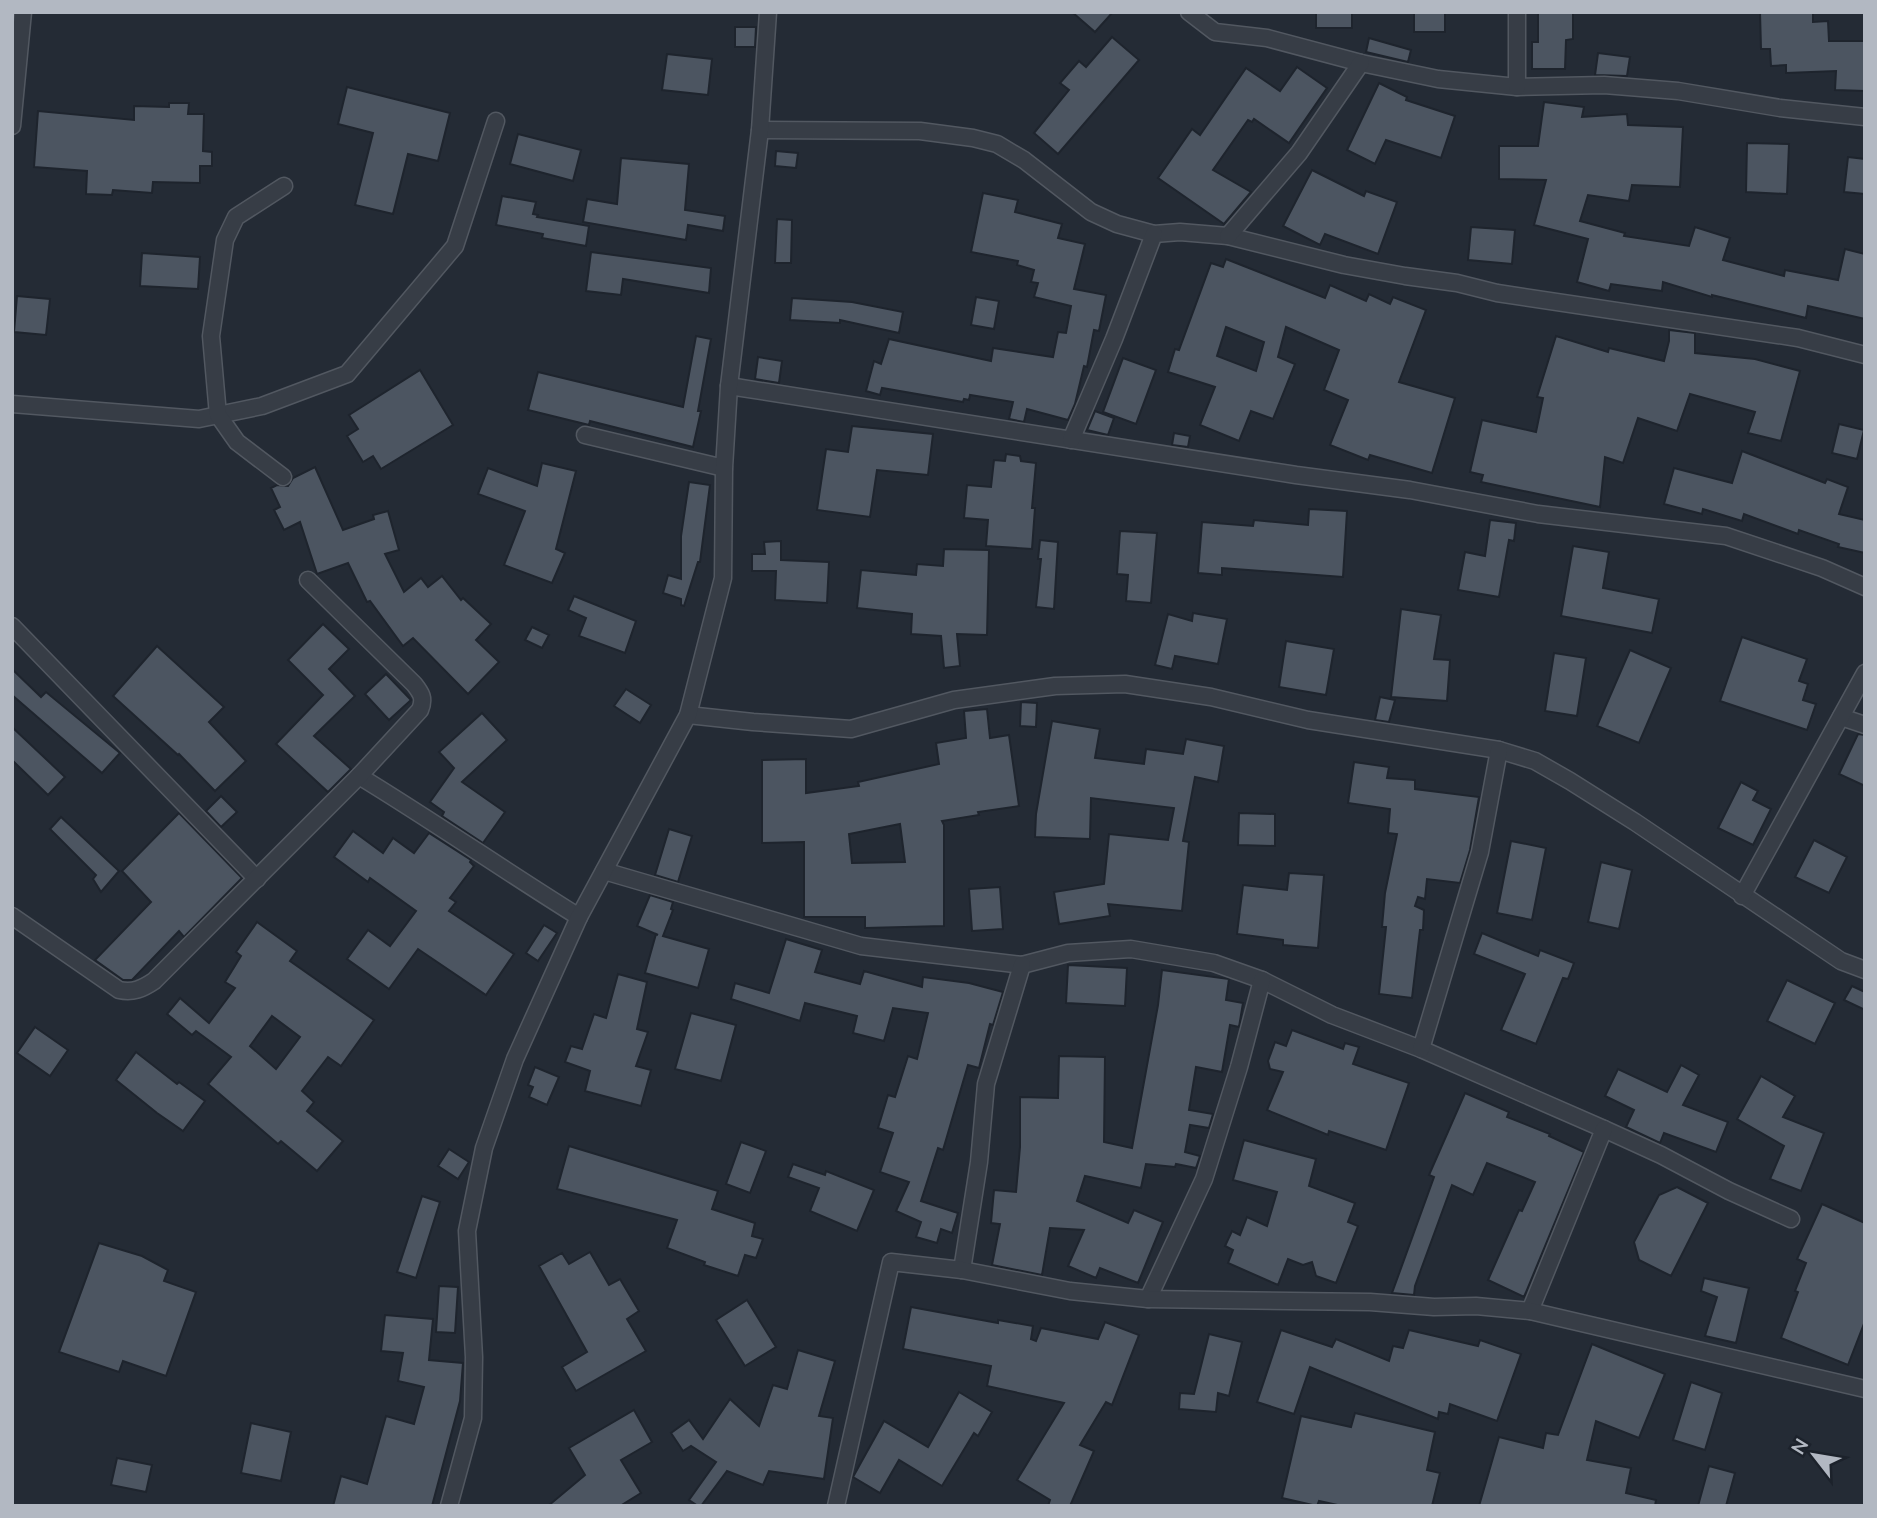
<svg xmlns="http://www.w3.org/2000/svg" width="1877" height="1518" font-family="Mulish,sans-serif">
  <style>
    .building { fill: #4c5561; stroke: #1e242d; stroke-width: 2; fill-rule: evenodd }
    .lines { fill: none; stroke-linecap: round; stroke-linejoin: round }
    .minor-casing { stroke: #525861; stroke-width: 19 }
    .minor { stroke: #373d46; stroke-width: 16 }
  </style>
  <rect width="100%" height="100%" fill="#242b35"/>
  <g class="building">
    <polygon points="1072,12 1113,12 1095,32"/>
    <rect x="1316" y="12" width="36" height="16"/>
    <rect x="1414" y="12" width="31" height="20"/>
    <polygon points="1538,12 1573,12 1573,39 1566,40 1565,69 1532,69 1532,42 1538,42"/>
    <polygon points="1760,12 1813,12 1813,22 1828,21 1829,41 1865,41 1865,91 1835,90 1836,71 1786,73 1786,65 1771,66 1770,49 1761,49"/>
    <polygon points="735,27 756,27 755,47 735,47"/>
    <polygon points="1112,37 1139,60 1058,154 1034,133 1069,90 1060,83 1079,61 1086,67"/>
    <polygon points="1369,38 1411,50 1408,62 1366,52"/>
    <polygon points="1598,53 1630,57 1627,76 1595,75"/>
    <polygon points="667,54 712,59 708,95 662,90"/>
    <polygon points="1297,67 1327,88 1289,143 1254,119 1252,122 1248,120 1213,170 1251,192 1224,224 1158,178 1192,129 1200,135 1246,68 1280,91"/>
    <polygon points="1379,83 1407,97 1406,100 1455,116 1441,158 1386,140 1375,164 1347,150"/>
    <polygon points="347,87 450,113 438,161 408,154 393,214 355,205 373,133 338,124"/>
    <polygon points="1544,102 1584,107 1582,117 1627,114 1628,125 1683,127 1680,187 1632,185 1629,201 1588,195 1580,221 1625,233 1624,236 1689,246 1695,227 1730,238 1723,260 1784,276 1785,270 1838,280 1845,249 1865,254 1865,319 1808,306 1806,318 1712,295 1712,297 1663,282 1662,291 1611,284 1609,291 1577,282 1588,239 1534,225 1546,180 1499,179 1499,146 1538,146"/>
    <polygon points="169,103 189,103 188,114 204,114 203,151 212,152 212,166 200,166 200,183 153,182 152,193 113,190 112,195 86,194 87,171 34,167 38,111 134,120 134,106 169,107"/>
    <polygon points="518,134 581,150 573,181 510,164"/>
    <polygon points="1747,143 1789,144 1787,194 1746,192"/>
    <polygon points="776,151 798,153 796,168 775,166"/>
    <polygon points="1848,157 1865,159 1865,194 1844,192"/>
    <polygon points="621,158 689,164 685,210 725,216 723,231 688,225 686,240 583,222 587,199 617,204"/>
    <polygon points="1312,170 1364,196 1366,191 1397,202 1378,254 1325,234 1320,245 1283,226"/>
    <polygon points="983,193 1018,200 1015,212 1062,224 1058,238 1085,244 1074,289 1106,295 1099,331 1094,330 1087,367 1084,366 1075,404 1068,420 1027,409 1024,422 1009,419 1013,402 970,395 969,400 964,399 963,402 882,388 880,395 866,391 874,361 881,364 889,339 991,361 993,348 1053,357 1058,332 1066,333 1071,306 1034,297 1038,283 1031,282 1034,270 1017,265 1018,261 971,252"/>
    <polygon points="502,196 536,202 533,214 538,215 537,217 589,226 586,246 542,238 543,234 496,225"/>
    <polygon points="777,219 792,220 791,263 775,263"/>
    <polygon points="1471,227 1515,230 1512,264 1468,260"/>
    <polygon points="591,252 711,268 709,293 623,279 621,295 586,291"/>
    <polygon points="142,253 200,257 198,289 140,286"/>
    <path d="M1226 259 1325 298 1330 285 1366 301 1369 294 1390 304 1393 297 1426 310 1399 382 1455 398 1432 473 1370 455 1368 460 1330 445 1348 400 1324 390 1339 350 1286 327 1278 357 1295 364 1273 419 1251 411 1239 441 1200 425 1215 387 1168 372 1175 349 1179 350 1211 263 1223 267ZM1226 327 1264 342 1256 371 1217 356Z"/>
    <polygon points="17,296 50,299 46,335 14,332"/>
    <polygon points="976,297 999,301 994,329 971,325"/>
    <polygon points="792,298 852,302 903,312 899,333 840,320 840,323 790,320"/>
    <polygon points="1669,330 1695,333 1695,353 1755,359 1800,371 1781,441 1748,433 1755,412 1690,394 1677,431 1638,418 1623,463 1605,457 1600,507 1481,482 1483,475 1470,472 1482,420 1536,432 1543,398 1537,397 1556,336 1608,352 1609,348 1664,361 1669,341"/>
    <polygon points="696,336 711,339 698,411 701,411 693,447 590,421 589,425 528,410 538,372 683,407"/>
    <polygon points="758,357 782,361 779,383 755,379"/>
    <polygon points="1123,358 1156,370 1136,424 1103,412"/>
    <polygon points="420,370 453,425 381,469 373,456 363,462 347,436 358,429 349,415"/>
    <polygon points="1095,411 1114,418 1108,435 1087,430"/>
    <polygon points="1839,424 1864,430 1857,459 1832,453"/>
    <polygon points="852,426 933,434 928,475 877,470 870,517 817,510 826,449 848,452"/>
    <polygon points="1174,433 1190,436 1188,447 1172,445"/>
    <polygon points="1742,451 1825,483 1827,479 1848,487 1839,514 1865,520 1865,553 1838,547 1839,544 1799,530 1798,534 1744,514 1742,521 1703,509 1702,514 1664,504 1674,468 1732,483"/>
    <polygon points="1006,454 1020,456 1021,461 1036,463 1032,508 1035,508 1032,549 986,546 988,520 964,518 967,485 991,487 994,460 1005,461"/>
    <polygon points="542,463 576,471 556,549 565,553 552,583 504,565 525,511 478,494 488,468 537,486"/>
    <polygon points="315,467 343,530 374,519 373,515 388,511 399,550 385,554 404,592 421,578 428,587 442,576 461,600 463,598 491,624 476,640 499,662 468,694 413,638 403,646 370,601 367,602 348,563 317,574 300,522 284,530 274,510 280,507 271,488 277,485 288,486 293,478"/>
    <polygon points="689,482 710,485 700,562 698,562 684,606 681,605 681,599 663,593 668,575 681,579 681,536"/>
    <polygon points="1309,509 1347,511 1343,577 1222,568 1222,575 1198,573 1202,522 1253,526 1254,520 1308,525"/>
    <polygon points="1490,520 1516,523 1514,541 1509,540 1499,597 1458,590 1465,552 1485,556"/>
    <polygon points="1120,531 1157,533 1151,603 1126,601 1128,575 1117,574"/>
    <polygon points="1040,540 1058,542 1054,609 1036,607 1041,559 1038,559"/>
    <polygon points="781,541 781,560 829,562 827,603 775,600 776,571 752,571 752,554 765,554 764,542"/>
    <polygon points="1573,546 1609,552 1603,588 1659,599 1652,633 1561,616"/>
    <polygon points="944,549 989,550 987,635 957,634 960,666 944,668 941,636 911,634 912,614 857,608 861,570 916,575 917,564 943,566"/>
    <polygon points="574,596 636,621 625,653 579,636 586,618 568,610"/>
    <polygon points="1401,609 1441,615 1434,659 1450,660 1447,701 1391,697"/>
    <polygon points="1193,613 1227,619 1218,664 1175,656 1172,669 1155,665 1168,614 1192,621"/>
    <polygon points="323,624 349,649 329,669 355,696 314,736 351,769 328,792 276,744 323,695 288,660"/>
    <polygon points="532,627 549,635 542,648 525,640"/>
    <polygon points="1742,637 1807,659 1799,681 1808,684 1803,700 1816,704 1807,730 1720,701"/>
    <polygon points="1286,641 1334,649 1326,695 1279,687"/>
    <polygon points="157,646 224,707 209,722 246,761 215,791 179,754 178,755 113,696"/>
    <polygon points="1630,650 1671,668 1639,743 1597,726"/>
    <polygon points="1554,653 1586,658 1577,716 1545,711"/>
    <polygon points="12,669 41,697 46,692 120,753 102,773 12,695"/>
    <polygon points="386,674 411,700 389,720 365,694"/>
    <polygon points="626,689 651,705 640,723 614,706"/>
    <polygon points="1380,697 1395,700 1389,722 1375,720"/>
    <polygon points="1021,702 1037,703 1036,727 1020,726"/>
    <path d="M987 709 990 738 1009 735 1019 806 978 812 979 815 942 821 944 825V926L865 928V917H804V842L762 843V760L806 759V793L859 786 858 782 939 764 936 743 966 738 964 711ZM900 824 905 862 852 863 849 834Z"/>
    <polygon points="482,713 507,740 462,782 505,812 483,843 442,816 444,812 430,802 454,768 439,752"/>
    <polygon points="1052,721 1100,729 1095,758 1144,764 1146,749 1183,754 1186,739 1224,746 1218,782 1195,777 1183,841 1189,842 1182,911 1108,904 1110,916 1059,924 1054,892 1104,884 1109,834 1168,840 1174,808 1091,798 1090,839 1035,837 1036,814"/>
    <polygon points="12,727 65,777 48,795 12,760"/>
    <polygon points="1858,734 1865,735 1865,786 1839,774"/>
    <polygon points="1354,762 1389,767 1387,778 1415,780 1415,789 1479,797 1470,850 1460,883 1427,879 1425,899 1418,897 1415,906 1424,910 1423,930 1420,930 1412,998 1379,994 1386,927 1382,927 1385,893 1397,834 1388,833 1390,809 1348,803"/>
    <polygon points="1741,782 1758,791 1753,800 1771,809 1753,845 1718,828"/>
    <polygon points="221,796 237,812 221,827 206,811"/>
    <polygon points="179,813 242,878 184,937 179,931 132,980 123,980 95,960 151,902 122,871"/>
    <polygon points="1239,813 1275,814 1275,846 1238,845"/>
    <polygon points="61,817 119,871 101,892 93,879 96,875 50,829"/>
    <polygon points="669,829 692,836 678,882 655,875"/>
    <polygon points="353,831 383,853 393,838 414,853 429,833 471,860 470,862 474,866 450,898 456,902 449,911 514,954 486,995 418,949 389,989 347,959 368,930 390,946 416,911 370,878 368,882 334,857"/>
    <polygon points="1814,840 1847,857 1829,893 1795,877"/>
    <polygon points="1511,841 1546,848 1532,920 1497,913"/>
    <polygon points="1601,862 1632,870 1619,929 1588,922"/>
    <polygon points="1289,873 1324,875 1318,948 1283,945 1283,940 1237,934 1243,885 1287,890"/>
    <polygon points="1000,887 1003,929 972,931 969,889"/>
    <polygon points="650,895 673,902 671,909 673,910 663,936 709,949 698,988 645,973 656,934 658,935 637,926"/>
    <path d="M257 922 297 951 290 961 374 1020 341 1066 328 1057 302 1091 314 1102 307 1111 343 1141 317 1171 281 1141 278 1144 208 1084 231 1057 196 1031 192 1035 167 1014 180 998 209 1023 235 988 225 982 241 956 236 952ZM272 1016 300 1037 276 1069 250 1046Z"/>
    <polygon points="544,925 557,933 538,961 526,953"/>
    <polygon points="1482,933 1538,956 1540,950 1574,963 1568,979 1563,978 1536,1044 1501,1030 1525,974 1474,954"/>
    <polygon points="786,939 822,950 815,972 860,984 864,971 922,987 923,977 969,983 1003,992 993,1025 990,1024 979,1068 968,1065 943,1150 938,1148 921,1201 958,1213 952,1233 941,1229 937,1243 916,1237 921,1222 896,1211 909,1182 880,1172 893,1133 878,1128 888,1095 895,1097 908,1056 917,1059 928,1013 893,1008 884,1041 853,1033 857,1016 805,1003 800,1021 731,999 735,983 769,993"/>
    <polygon points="1068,965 1127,968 1125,1006 1066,1003"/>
    <polygon points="1162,970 1229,979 1226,1000 1243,1003 1239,1027 1230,1025 1222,1072 1196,1067 1189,1110 1213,1114 1209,1128 1190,1125 1185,1152 1200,1156 1196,1168 1176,1164 1175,1167 1146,1164 1141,1188 1085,1176 1077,1201 1128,1223 1134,1210 1163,1222 1138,1283 1100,1268 1096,1278 1068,1266 1084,1230 1050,1228 1042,1275 992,1265 1000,1224 991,1223 994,1190 1016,1192 1020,1147 1020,1097 1058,1098 1059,1056 1105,1057 1104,1142 1132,1148 1158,1005"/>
    <polygon points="618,974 647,982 637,1029 648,1032 636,1066 651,1070 641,1106 585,1091 590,1071 565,1062 571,1046 582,1049 594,1014 606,1018"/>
    <polygon points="1787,980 1835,1003 1815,1044 1767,1021"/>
    <polygon points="1852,986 1865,992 1865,1010 1844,1000"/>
    <polygon points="691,1013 736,1025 721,1081 675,1069"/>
    <polygon points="35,1027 68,1050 50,1076 17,1053"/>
    <polygon points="1292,1030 1343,1049 1345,1043 1359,1047 1353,1064 1409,1083 1386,1150 1329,1131 1328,1135 1267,1110 1283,1072 1270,1069 1268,1061 1275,1042 1286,1046"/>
    <polygon points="136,1052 177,1084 179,1082 205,1101 183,1131 157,1113 116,1080"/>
    <polygon points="1681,1065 1699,1075 1683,1105 1728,1122 1716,1152 1664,1133 1660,1143 1626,1127 1634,1110 1605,1096 1618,1069 1667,1092"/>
    <polygon points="535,1067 559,1077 547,1105 529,1097 533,1087 528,1085"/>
    <polygon points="1761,1076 1795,1096 1783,1117 1824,1133 1801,1191 1770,1179 1784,1146 1737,1119"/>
    <polygon points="1465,1093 1509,1112 1507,1117 1550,1134 1549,1136 1584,1152 1524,1297 1488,1280 1519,1210 1522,1211 1535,1182 1487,1163 1473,1195 1452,1185 1415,1286 1414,1295 1392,1293 1434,1177 1429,1175"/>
    <polygon points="1244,1140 1316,1159 1309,1186 1355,1203 1348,1222 1358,1226 1336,1283 1316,1276 1312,1262 1303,1265 1288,1259 1278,1285 1228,1263 1233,1250 1225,1246 1232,1231 1240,1235 1247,1217 1267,1226 1277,1192 1233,1180"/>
    <polygon points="741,1142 766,1151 750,1193 726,1184"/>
    <polygon points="569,1146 718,1191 712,1209 755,1223 752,1236 763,1239 756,1258 745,1255 738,1276 704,1265 705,1262 667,1248 677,1220 557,1189"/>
    <polygon points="449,1149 469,1162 458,1179 438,1166"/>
    <polygon points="793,1164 825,1175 826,1171 874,1190 857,1231 810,1211 819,1188 788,1177"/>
    <polygon points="1677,1187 1708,1203 1671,1276 1639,1260 1634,1242 1659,1195"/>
    <polygon points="422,1196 440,1202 416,1278 397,1272"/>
    <polygon points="1822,1204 1865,1223 1865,1321 1848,1365 1781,1338 1798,1292 1795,1291 1806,1263 1797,1259"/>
    <polygon points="99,1243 142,1256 168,1270 164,1281 196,1292 166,1376 123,1361 119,1372 59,1352"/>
    <polygon points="590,1252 609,1285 620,1279 639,1311 627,1319 646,1351 576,1391 562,1367 587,1352 539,1266 562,1253 569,1264"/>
    <polygon points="1704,1278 1749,1288 1736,1343 1705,1336 1717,1297 1701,1291"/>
    <polygon points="439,1286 458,1287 455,1333 436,1332"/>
    <polygon points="747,1300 776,1347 745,1366 716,1320"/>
    <polygon points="911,1307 998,1323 998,1320 1033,1326 1031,1339 1036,1341 1041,1328 1098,1339 1105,1322 1139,1335 1112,1405 1106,1402 1080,1445 1094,1451 1070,1506 1048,1506 1050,1500 1017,1480 1064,1403 987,1386 991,1366 903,1349"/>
    <polygon points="385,1315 433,1319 429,1360 463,1363 460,1401 432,1506 333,1506 341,1476 367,1484 386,1416 414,1424 424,1387 398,1381 403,1353 381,1351"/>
    <polygon points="1281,1330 1332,1347 1336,1339 1389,1361 1393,1346 1403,1348 1409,1330 1478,1346 1480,1340 1521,1354 1497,1421 1450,1404 1448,1414 1439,1412 1438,1419 1310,1367 1294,1414 1257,1402"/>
    <polygon points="1209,1334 1242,1342 1229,1396 1218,1393 1216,1412 1179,1409 1180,1393 1194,1394"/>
    <polygon points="1592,1344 1665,1374 1639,1438 1596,1421 1587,1460 1631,1468 1626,1493 1656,1500 1655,1506 1479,1506 1499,1437 1543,1448 1546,1433 1558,1435"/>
    <polygon points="798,1350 835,1361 819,1416 833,1418 824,1479 769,1471 763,1485 727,1471 701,1506 698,1506 689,1500 716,1462 691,1446 683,1451 671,1433 689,1420 703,1439 730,1399 759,1426 773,1385 787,1389"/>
    <polygon points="1691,1382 1722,1393 1705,1450 1673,1440"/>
    <polygon points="959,1392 992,1412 978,1436 974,1433 942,1486 899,1460 880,1493 853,1477 884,1421 928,1447"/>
    <polygon points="634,1410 652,1442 621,1460 641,1493 620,1506 548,1506 585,1475 569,1448"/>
    <polygon points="1355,1413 1435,1432 1427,1470 1440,1473 1432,1506 1342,1506 1319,1501 1317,1506 1282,1498 1301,1416 1351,1427"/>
    <polygon points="251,1423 291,1432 281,1481 241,1473"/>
    <polygon points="117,1458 152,1465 146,1492 111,1485"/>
    <polygon points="1709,1466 1735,1473 1726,1506 1698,1506"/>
  </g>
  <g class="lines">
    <defs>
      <g id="minor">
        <polyline points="1189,12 1215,32 1267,38 1361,63 1438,79 1517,87 1604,85 1678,91 1780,108 1865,117"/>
        <polyline points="1517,87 1517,12"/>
        <polyline points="12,126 23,12"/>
        <polyline points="760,130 920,131 973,138 997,144 1024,160 1091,212 1117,224 1154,234 1180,232 1228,236 1344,265 1405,276 1457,283 1497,293 1798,338 1865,355"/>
        <polyline points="1228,236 1299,153 1361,63"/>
        <polyline points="729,386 1296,475 1410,490 1538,514 1726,536 1822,568 1865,587"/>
        <polyline points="12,404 199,419 262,406 347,374 455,246 496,121"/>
        <polyline points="585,435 724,468"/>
        <polyline points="1071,440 1114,339 1154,234"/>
        <polyline points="283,477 237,442 218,415 211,336 225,240 236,217 284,186"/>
        <polyline points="12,626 257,879"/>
        <polyline points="688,715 753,722 851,729 954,700 1055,686 1125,684 1211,697 1308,720 1499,750 1535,761 1570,781 1635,822 1841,961 1865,970"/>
        <polyline points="1841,717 1865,725"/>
        <path d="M359 776C433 821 505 871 579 917"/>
        <polyline points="604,871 861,946 1022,965 1068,953 1131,949 1214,963 1262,980 1332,1015 1421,1049 1604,1129 1661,1155 1729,1191 1791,1219"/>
        <polyline points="1742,896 1865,673"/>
        <path d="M12 916 119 990C133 993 142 989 154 981L359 776 420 710C425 698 421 693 414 684L308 580"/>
        <polyline points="1421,1049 1480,852 1499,750"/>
        <polyline points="962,1270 979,1162 986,1084 1022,965"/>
        <polyline points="1148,1299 1204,1179 1239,1067 1262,980"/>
        <polyline points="1530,1311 1604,1129"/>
        <polyline points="449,1506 473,1418 474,1357 467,1231 484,1148 515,1059 579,917 688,715 723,578 724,468 729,386 760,130 768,12"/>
        <polyline points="836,1506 891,1262 962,1270 1070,1291 1148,1299 1370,1302 1434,1307 1476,1306 1530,1311 1865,1389"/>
      </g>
    </defs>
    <use href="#minor" class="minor-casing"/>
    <use href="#minor" class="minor"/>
  </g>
  <rect width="1877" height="1518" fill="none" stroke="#b2b8c2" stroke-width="28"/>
  <g transform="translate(1814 1455) rotate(301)" stroke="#1c222b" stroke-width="5" paint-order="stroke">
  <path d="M0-5L12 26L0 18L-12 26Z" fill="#b2b8c2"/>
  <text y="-10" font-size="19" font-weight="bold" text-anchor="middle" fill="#b2b8c2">N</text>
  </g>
</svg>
